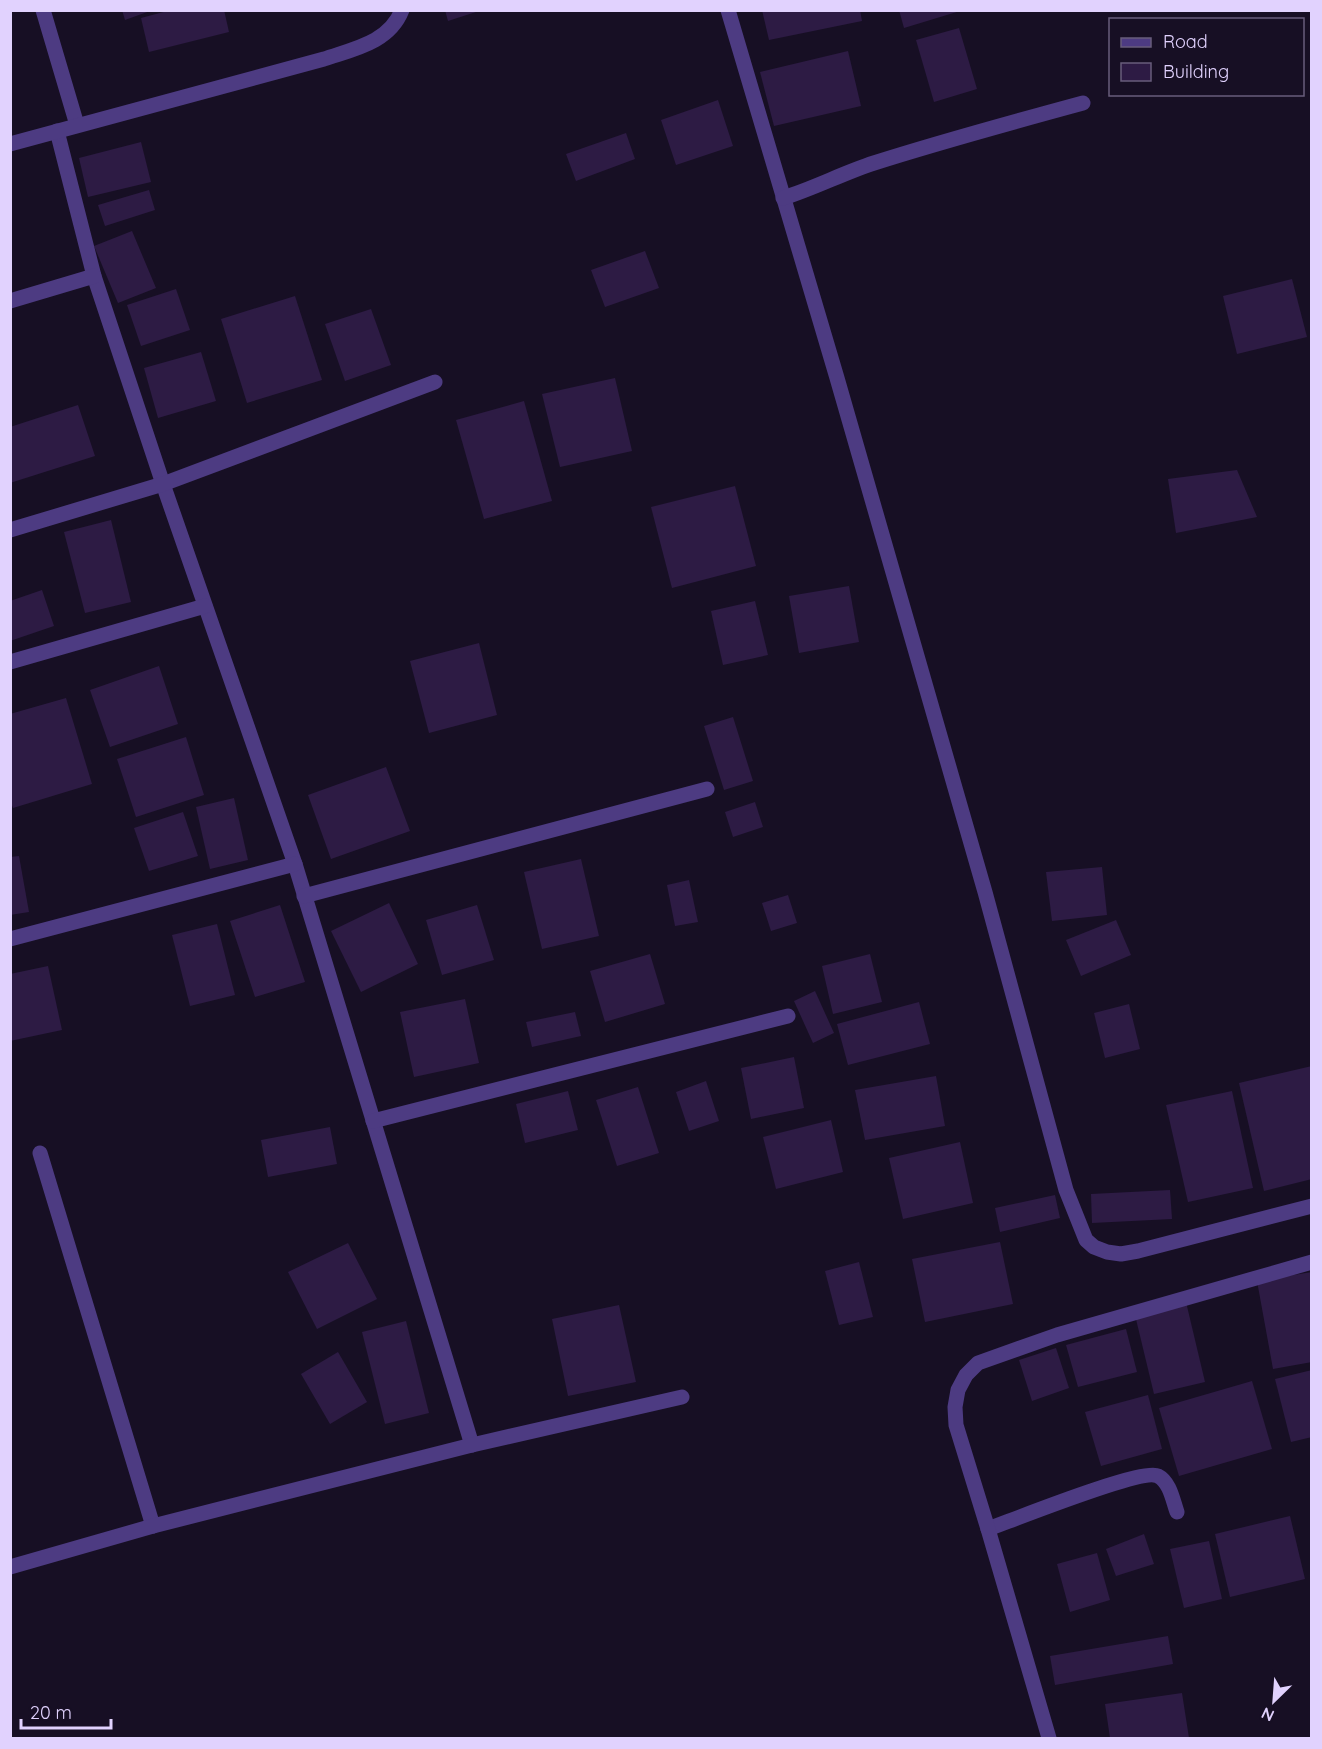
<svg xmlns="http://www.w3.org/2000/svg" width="1322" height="1749" font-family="Quicksand,sans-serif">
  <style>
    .building { fill: #2d1b44 }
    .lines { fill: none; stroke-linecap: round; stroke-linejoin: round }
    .street { stroke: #4d3b82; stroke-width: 15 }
  </style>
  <rect width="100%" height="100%" fill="#170f24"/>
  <g class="building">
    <polygon points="122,10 150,10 150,11 125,20"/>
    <polygon points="171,10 224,10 229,32 149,52 141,18"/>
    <polygon points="445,10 479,10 479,11 448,21"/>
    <polygon points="762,10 860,10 862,21 769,40"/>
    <polygon points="899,10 960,10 960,11 904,28"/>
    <polygon points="959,28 977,89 934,102 916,40"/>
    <polygon points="848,51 861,106 774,126 760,72"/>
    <polygon points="718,100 733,146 676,165 661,120"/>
    <polygon points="626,133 635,159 576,181 566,154"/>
    <polygon points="141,142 151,182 88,197 79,158"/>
    <polygon points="149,190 155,210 105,226 98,205"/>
    <polygon points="132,231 156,288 118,303 94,246"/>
    <polygon points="645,251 659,288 605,307 591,270"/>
    <polygon points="1292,279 1307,337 1237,354 1223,296"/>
    <polygon points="176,289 190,330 141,346 127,305"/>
    <polygon points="295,296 322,380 247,403 221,319"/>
    <polygon points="371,309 391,365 345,381 325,324"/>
    <polygon points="201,352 216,401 158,418 144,368"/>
    <polygon points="615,378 632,451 560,467 542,394"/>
    <polygon points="524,401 552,501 484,519 456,420"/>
    <polygon points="78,405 95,456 10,483 10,427"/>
    <polygon points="1237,470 1257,517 1176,533 1168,479"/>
    <polygon points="735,486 756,566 672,588 651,507"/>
    <polygon points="111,520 131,602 85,613 64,532"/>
    <polygon points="849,586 859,642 799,653 789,596"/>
    <polygon points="42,590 54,626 10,641 10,601"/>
    <polygon points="755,601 768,655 723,665 711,611"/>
    <polygon points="479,643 497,715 429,733 410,661"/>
    <polygon points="159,666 178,724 110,747 90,690"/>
    <polygon points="66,698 92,784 13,808 10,800 10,714"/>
    <polygon points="733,717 753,781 724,790 704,726"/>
    <polygon points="186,737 204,795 136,817 117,759"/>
    <polygon points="386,767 410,831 331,859 308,795"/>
    <polygon points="234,798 248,860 210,869 196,807"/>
    <polygon points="755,802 763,827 733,837 725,812"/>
    <polygon points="183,812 198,856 149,871 134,828"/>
    <polygon points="19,856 29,912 10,915 10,857"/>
    <polygon points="581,859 599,936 542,949 524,872"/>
    <polygon points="1102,867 1107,915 1052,921 1046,872"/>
    <polygon points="689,880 698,922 675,926 667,885"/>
    <polygon points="788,895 797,923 771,931 762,903"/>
    <polygon points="389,903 418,964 361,992 331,931"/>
    <polygon points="280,905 305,982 255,997 230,921"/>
    <polygon points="477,905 494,960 442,975 426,920"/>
    <polygon points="1116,920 1131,955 1081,976 1066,940"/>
    <polygon points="217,924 235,995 190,1006 172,935"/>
    <polygon points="650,954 665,1004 605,1022 590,971"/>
    <polygon points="870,954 882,1002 833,1014 822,966"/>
    <polygon points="48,966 62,1030 10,1041 10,974"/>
    <polygon points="815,991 834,1033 813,1043 794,1001"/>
    <polygon points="465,999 479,1063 414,1077 400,1012"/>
    <polygon points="919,1002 930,1044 848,1065 837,1024"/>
    <polygon points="1129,1004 1140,1049 1105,1058 1094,1013"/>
    <polygon points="575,1012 581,1036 532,1047 526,1022"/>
    <polygon points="794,1057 804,1108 751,1119 741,1068"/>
    <polygon points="1312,1066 1312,1179 1264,1191 1239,1083"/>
    <polygon points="936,1076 945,1126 865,1140 855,1090"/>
    <polygon points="706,1081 719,1121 689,1131 676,1092"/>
    <polygon points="638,1087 659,1153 617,1166 596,1100"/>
    <polygon points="568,1091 578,1130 525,1143 516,1104"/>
    <polygon points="1232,1091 1253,1188 1188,1202 1166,1105"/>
    <polygon points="831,1120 843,1172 776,1189 763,1137"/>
    <polygon points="330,1127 337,1164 268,1177 261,1140"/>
    <polygon points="960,1142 973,1203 903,1219 889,1158"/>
    <polygon points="1170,1190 1172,1219 1092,1223 1091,1194"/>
    <polygon points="1055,1195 1060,1218 1000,1232 995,1208"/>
    <polygon points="1000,1242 1013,1304 925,1322 912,1259"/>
    <polygon points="348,1243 377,1299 317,1329 288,1272"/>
    <polygon points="859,1262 873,1317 839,1325 825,1271"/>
    <polygon points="1312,1272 1312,1362 1273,1369 1257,1281"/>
    <polygon points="1186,1302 1205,1382 1154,1394 1135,1315"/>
    <polygon points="619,1305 636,1382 568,1396 552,1319"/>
    <polygon points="406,1321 429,1413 385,1424 362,1332"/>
    <polygon points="1126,1329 1137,1372 1078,1387 1066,1345"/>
    <polygon points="1056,1348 1069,1388 1032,1401 1019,1360"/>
    <polygon points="338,1352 367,1402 330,1424 301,1374"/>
    <polygon points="1312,1370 1312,1437 1291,1442 1275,1379"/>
    <polygon points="1252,1381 1272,1449 1179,1476 1159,1408"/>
    <polygon points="1148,1395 1162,1449 1101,1466 1085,1412"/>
    <polygon points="1290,1516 1305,1579 1230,1597 1215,1534"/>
    <polygon points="1144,1534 1154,1564 1116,1576 1106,1549"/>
    <polygon points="1209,1541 1222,1599 1184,1608 1170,1549"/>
    <polygon points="1097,1553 1110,1600 1070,1612 1057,1564"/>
    <polygon points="1168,1636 1173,1664 1055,1685 1050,1656"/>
    <polygon points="1182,1693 1189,1738 1110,1738 1105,1704"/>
  </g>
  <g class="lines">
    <g class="street">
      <polyline points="43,10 77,125"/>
      <polyline points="728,10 837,378 985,892 1066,1190 1086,1240 1094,1247 1107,1252 1121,1254 1138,1251 1312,1206"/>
      <polyline points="57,131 94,276 163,484 295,864 472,1445"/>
      <path d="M10 144 324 59C353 49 389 43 402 10"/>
      <path d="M783 198C815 188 843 173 874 163 943 141 1013 122 1083 103"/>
      <polyline points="10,301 94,276"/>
      <polyline points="10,530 163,484 435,382"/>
      <polyline points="10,662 205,606"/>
      <polyline points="304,896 707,789"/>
      <polyline points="10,939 295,864"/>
      <polyline points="373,1121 788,1016"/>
      <polyline points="40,1153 153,1526"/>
      <path d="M988 1529C1013 1520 1142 1468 1158 1476 1170 1482 1173 1501 1177 1512"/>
      <polyline points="10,1567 153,1526 472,1445 682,1397"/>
      <polyline points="1049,1738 988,1529 956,1425 955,1407 958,1390 966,1375 978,1363 1057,1335 1312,1262"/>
    </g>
  </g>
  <rect width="1322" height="1749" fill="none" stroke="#e1d2fe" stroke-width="24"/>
  <rect x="1109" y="18" width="195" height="78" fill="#170f24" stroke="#685d7b" stroke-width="1.5"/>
  <rect x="1121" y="38" width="30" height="9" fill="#4d3b82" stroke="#685d7b" stroke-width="1.5"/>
  <text x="1163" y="48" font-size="18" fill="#e1d2fe">Road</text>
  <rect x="1121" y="63" width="30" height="18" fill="#2d1b44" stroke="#685d7b" stroke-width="1.5"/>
  <text x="1163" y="78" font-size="18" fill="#e1d2fe">Building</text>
  <g transform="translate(1274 1701) rotate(205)" stroke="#170f24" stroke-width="4.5" paint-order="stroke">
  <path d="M0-4.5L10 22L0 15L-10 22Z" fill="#e1d2fe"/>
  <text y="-9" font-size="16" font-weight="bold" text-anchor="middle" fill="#e1d2fe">N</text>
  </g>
  <path d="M21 1719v9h90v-9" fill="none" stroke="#e1d2fe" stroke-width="3"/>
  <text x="30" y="1719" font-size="18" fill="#e1d2fe" stroke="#170f24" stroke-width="4.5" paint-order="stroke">20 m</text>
</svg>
